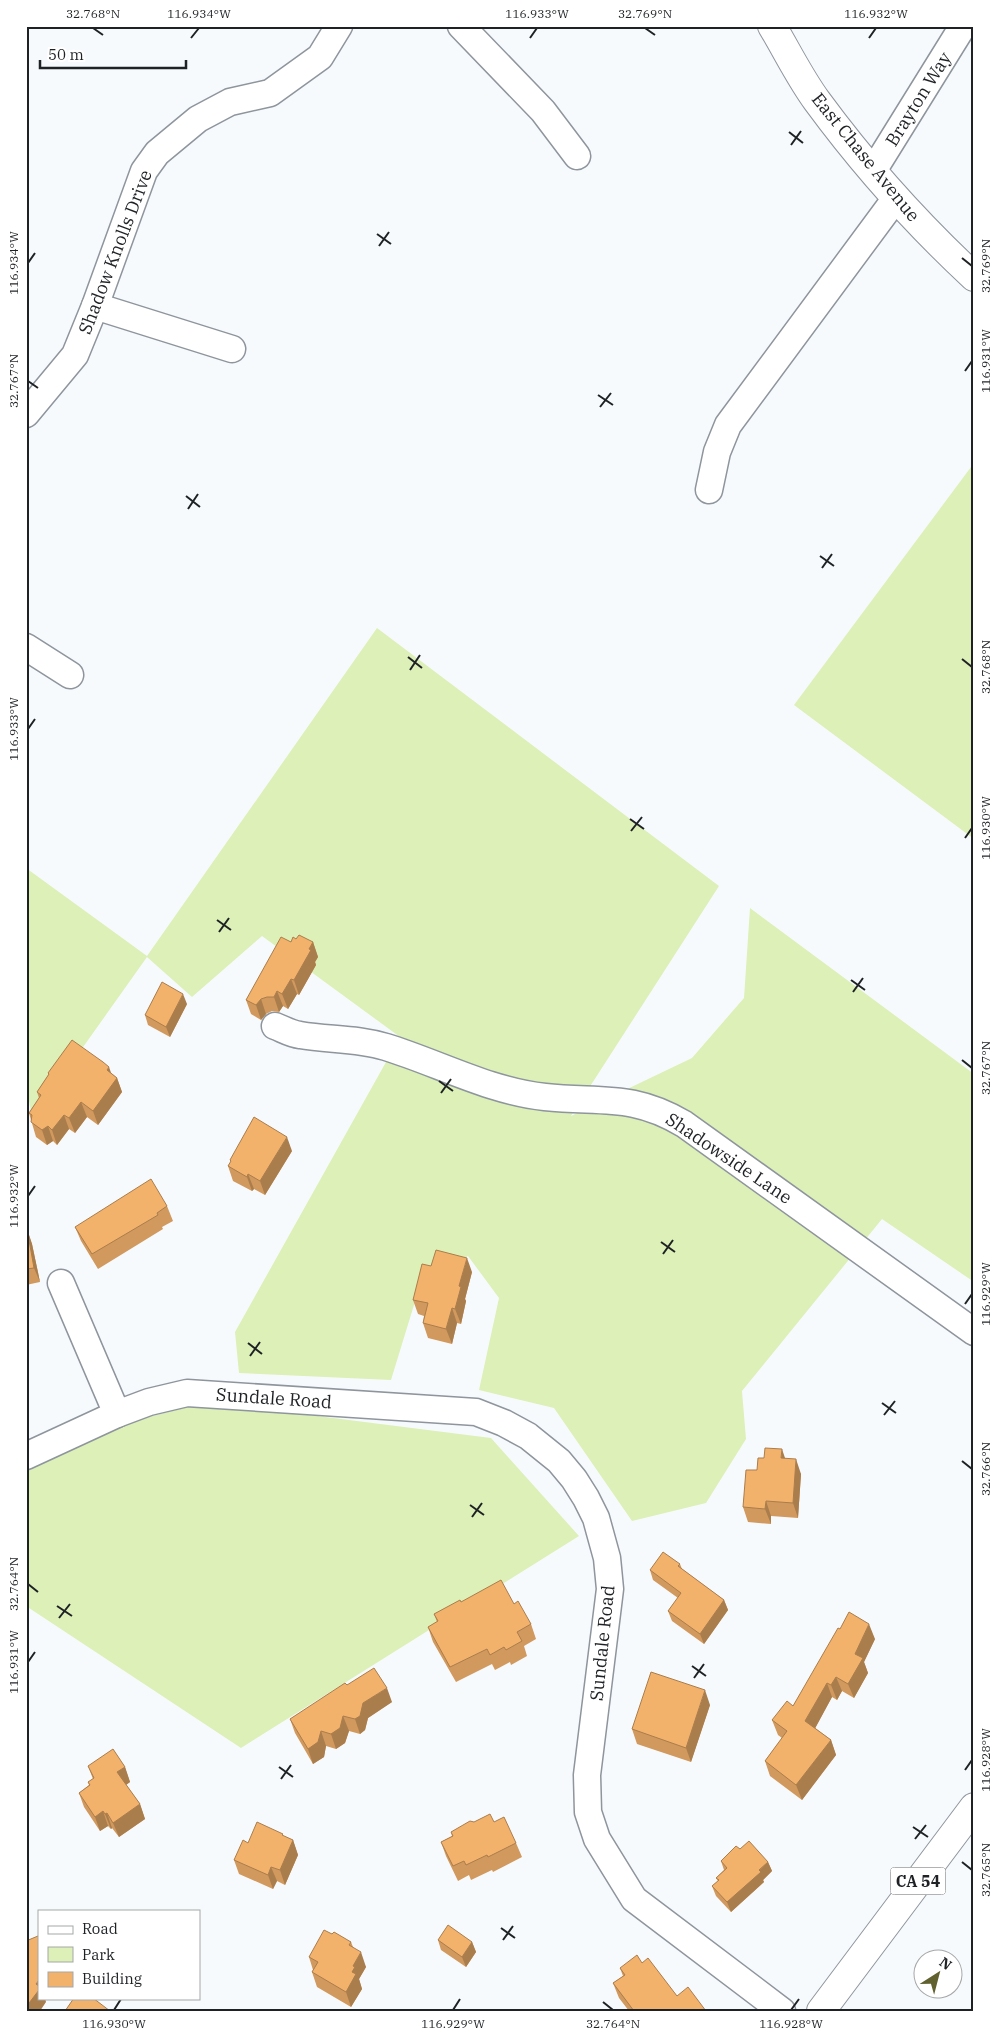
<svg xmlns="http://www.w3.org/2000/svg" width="1000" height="2037" font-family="'IBM Plex Serif',serif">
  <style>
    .green { fill: #dcf0b7 }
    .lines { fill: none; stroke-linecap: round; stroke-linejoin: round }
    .minor-casing { stroke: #8e959d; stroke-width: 29 }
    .major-casing { stroke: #8e959d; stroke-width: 30 }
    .minor { stroke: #fff; stroke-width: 26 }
    .major { stroke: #fff; stroke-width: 28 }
    .wall { fill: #d1995d }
    .shaded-wall { fill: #aa7d4c }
    .building { fill: #f3b26c; stroke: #aa7d4c }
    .ticks { fill: none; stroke: #1f2225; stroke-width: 2 }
    .labels { text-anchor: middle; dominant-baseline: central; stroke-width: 4; stroke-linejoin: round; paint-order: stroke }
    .shield { fill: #fff; stroke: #626466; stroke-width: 1 }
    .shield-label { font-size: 16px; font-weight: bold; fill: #1f2225 }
    .street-label { font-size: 18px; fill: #1f2225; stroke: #fff }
    .neatline { fill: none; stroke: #1f2225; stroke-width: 2 }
    .ticks-label { font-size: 12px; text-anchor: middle; fill: #1f2225 }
  </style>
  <rect width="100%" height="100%" fill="#f7fafd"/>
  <g class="green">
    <polygon points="974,463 974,839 794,705"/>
    <polygon points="377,628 719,886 571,1116 692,1058 744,998 750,908 974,1074 974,1282 882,1219 742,1391 746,1439 706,1503 632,1521 554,1408 479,1390 499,1298 468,1256 421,1282 391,1380 239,1373 235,1332 400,1037 262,936 192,997 147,957 32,1119 26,1082 26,868 147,956"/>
    <polygon points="207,1402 491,1438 579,1536 241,1748 26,1606 26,1468 91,1432"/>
  </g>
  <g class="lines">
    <defs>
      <g id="minor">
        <polyline points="461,26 543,111 577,156"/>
        <polyline points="873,171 963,26"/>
        <polyline points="95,306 232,349"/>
        <polyline points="26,414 75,355 95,306 144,171 157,153 198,119 230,102 270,93 320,57 339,26"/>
        <polyline points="709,490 717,452 728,425 896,198"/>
        <polyline points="26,647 70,675"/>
        <path d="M275 1026C283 1029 291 1034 300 1035 329 1040 357 1038 386 1047 438 1063 489 1091 545 1097 600 1103 632 1093 684 1124L974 1332"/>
        <polyline points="61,1283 117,1414"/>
        <polyline points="26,1456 117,1414 149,1402 187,1393 476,1412 504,1423 528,1436 559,1461 574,1479 586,1498 596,1518 607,1558 610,1589 587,1775 588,1812 597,1839 634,1899 782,2011"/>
      </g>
      <g id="major">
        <path d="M772 26C787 51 800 78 817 101 864 165 916 223 974 277"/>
        <polyline points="821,2011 974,1807"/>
      </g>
    </defs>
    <use href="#minor" class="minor-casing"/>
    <use href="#major" class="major-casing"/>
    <use href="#minor" class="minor"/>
    <use href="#major" class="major"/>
  </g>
  <g class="wall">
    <polygon points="296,939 313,942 318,957 315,962 316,965 299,995 297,994 288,1009 283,1006 279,1012 272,1011 266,1014 261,1020 251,1014 246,1000"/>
    <polygon points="187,1004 170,1037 148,1025 145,1015"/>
    <polygon points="48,1073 111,1073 117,1078 122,1092 98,1125 87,1117 75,1133 69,1129 57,1145 53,1141 47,1145 36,1137 29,1113 39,1098 37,1092 49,1074"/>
    <polygon points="292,1151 265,1195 254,1189 252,1191 233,1181 228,1166 231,1162 230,1160"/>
    <polygon points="167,1206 173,1221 162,1227 163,1229 98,1269 81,1241 75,1227"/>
    <polygon points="26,1229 27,1229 32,1244 40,1282 26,1285"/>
    <polygon points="431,1266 472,1272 465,1299 466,1301 461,1324 457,1323 452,1344 428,1338 423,1323 424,1316 418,1314 413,1300"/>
    <polygon points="785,1458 801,1474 798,1518 771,1516 771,1524 748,1522 743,1507 757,1470"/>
    <polygon points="680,1564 682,1569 724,1600 728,1610 704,1644 672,1621 668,1611 678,1598 653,1580 650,1570"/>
    <polygon points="461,1602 514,1604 531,1624 536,1639 524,1646 527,1656 511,1665 510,1662 495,1670 492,1664 456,1682 433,1642 428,1627 437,1622 434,1614"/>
    <polygon points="840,1629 875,1639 864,1662 868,1673 854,1698 842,1691 837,1700 832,1697 815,1728 831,1740 836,1755 802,1800 770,1776 765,1761 782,1738 778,1735 772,1720 793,1706"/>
    <polygon points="347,1685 392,1702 368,1718 365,1730 360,1734 349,1731 345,1743 336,1749 326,1746 324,1757 313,1764 295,1733 290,1719"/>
    <polygon points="710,1705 691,1762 637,1744 632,1729"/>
    <polygon points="88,1766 125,1767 130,1782 126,1785 140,1804 145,1819 119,1837 112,1828 111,1829 108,1826 100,1831 84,1807 79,1793 89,1785 88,1782 93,1779"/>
    <polygon points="474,1822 494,1822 516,1843 522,1857 493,1872 492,1870 471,1880 469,1875 458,1881 446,1856 441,1842 452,1836 451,1832"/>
    <polygon points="283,1836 293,1840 298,1855 285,1885 277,1881 273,1889 239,1874 234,1860 248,1843"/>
    <polygon points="740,1849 768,1862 772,1871 763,1880 764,1882 731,1912 716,1896 712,1886 718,1881 716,1878 724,1870 721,1861"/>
    <polygon points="332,1934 351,1942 353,1947 366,1967 359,1979 362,1989 351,2007 317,1987 312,1972 313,1970 309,1957"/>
    <polygon points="438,1940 472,1942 476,1952 466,1967 441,1950"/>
    <polygon points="642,1963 677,1996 706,2011 629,2011 619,1998 613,1983 623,1976 620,1968"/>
  </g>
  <g class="shaded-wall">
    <polygon points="313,942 318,957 315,962 316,965 299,995 294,980"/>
    <polygon points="291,979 297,994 288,1009 282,994"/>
    <polygon points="277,991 283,1006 279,1012 274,997"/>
    <polygon points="183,994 187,1004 170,1037 166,1027"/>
    <polygon points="261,999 266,1014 261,1020 256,1005"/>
    <polygon points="109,1067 114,1081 117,1078 122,1092 98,1125 93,1111 107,1070"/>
    <polygon points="81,1102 87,1117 75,1133 69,1118"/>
    <polygon points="64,1115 69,1129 57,1145 52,1130"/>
    <polygon points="48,1126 53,1141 47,1145 42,1130"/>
    <polygon points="287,1137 292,1151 265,1195 260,1181"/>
    <polygon points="248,1174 254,1189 252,1191 247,1177"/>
    <polygon points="27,1229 32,1244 40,1282 34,1268"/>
    <polygon points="467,1258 472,1272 465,1299 466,1301 461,1324 455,1309 459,1286"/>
    <polygon points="452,1308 457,1323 452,1344 446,1329"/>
    <polygon points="782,1449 787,1464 781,1458"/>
    <polygon points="796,1459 801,1474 798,1518 793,1503"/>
    <polygon points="766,1501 771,1516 771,1524 765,1509"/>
    <polygon points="724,1600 728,1610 704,1644 700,1634"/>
    <polygon points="869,1624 875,1639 864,1662 868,1673 854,1698 848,1684 855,1654"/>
    <polygon points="836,1677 842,1691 837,1700 831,1685"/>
    <polygon points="827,1683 832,1697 811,1736 805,1721"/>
    <polygon points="387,1688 392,1702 368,1718 365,1730 360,1734 355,1719 363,1703"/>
    <polygon points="705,1690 710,1705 691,1762 686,1748"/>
    <polygon points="343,1716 349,1731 345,1743 336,1749 331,1734"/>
    <polygon points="321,1731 326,1746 324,1757 313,1764 308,1749"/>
    <polygon points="831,1740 836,1755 802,1800 796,1785"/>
    <polygon points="125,1767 130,1782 123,1787 117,1772"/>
    <polygon points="140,1804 145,1819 119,1837 113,1823"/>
    <polygon points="103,1811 108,1826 100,1831 95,1817"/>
    <polygon points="107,1813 112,1828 111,1829 105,1814"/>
    <polygon points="293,1840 298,1855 285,1885 280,1870"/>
    <polygon points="768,1862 772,1871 763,1880 764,1882 731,1912 727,1902"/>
    <polygon points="271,1867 277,1881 273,1889 268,1875"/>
    <polygon points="472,1942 476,1952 466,1967 462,1957"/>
    <polygon points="361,1952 366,1967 359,1979 362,1989 351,2007 346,1992 352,1972 353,1966"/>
    <polygon points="39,1980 39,1998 45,1998 46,2002 40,2011 26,2011 26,2007 36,1984"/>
  </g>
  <g class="building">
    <polygon points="299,935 313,942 309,949 311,950 294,980 291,979 282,994 277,991 274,997 267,997 261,999 256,1005 246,1000 281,937 291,942 293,937 296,939"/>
    <polygon points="162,982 183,994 166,1027 145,1015"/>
    <polygon points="72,1040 103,1062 109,1067 107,1070 117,1078 93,1111 81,1102 69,1118 64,1115 52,1130 48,1126 42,1130 31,1122 32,1115 29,1113 41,1095 37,1092 49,1074 48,1073"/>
    <polygon points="254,1117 287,1137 260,1181 248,1174 247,1177 228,1166 231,1161 230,1160"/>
    <polygon points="151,1179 167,1206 157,1213 158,1215 92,1254 75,1227"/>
    <polygon points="26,1229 27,1229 34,1268 26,1269"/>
    <polygon points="436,1250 467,1258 459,1286 461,1287 455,1309 452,1308 446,1329 423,1323 428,1303 413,1300 422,1264 431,1266"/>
    <polygon points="765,1448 782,1449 781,1458 796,1459 793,1503 766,1501 765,1509 743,1507 746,1470 757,1470 758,1458 764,1458"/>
    <polygon points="663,1552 680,1564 678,1566 724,1600 700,1634 668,1611 681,1593 650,1570"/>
    <polygon points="501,1580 514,1604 518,1601 531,1624 517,1632 522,1641 506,1650 504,1647 490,1655 487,1649 450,1667 428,1627 438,1621 434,1614 460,1600 461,1602"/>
    <polygon points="849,1612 869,1624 855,1654 863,1658 848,1684 836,1677 831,1685 827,1683 805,1721 831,1740 796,1785 765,1761 787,1731 772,1720 787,1701 793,1706 838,1628 840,1629"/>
    <polygon points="374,1668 387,1688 363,1703 360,1716 355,1719 343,1716 340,1728 331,1734 321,1731 318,1742 308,1749 290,1719 345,1683 347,1685"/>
    <polygon points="651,1672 705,1690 686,1748 632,1729"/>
    <polygon points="113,1749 125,1767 117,1772 140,1804 113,1823 107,1813 105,1814 103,1811 95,1817 79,1793 90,1785 88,1782 94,1778 88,1766"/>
    <polygon points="490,1814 494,1822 504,1817 516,1843 488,1857 487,1855 466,1865 464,1861 453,1866 441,1842 453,1836 451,1832 470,1821 474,1822"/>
    <polygon points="257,1822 283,1834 282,1835 293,1840 280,1870 271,1867 268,1875 234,1860 243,1840 248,1843"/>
    <polygon points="749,1841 768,1862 759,1870 761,1872 727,1902 712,1886 719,1880 716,1878 727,1868 721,1861 736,1846 740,1849"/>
    <polygon points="448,1925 472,1942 462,1957 438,1940"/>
    <polygon points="324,1930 332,1934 334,1932 351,1942 349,1945 361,1952 353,1966 355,1967 352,1972 356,1974 346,1992 312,1972 318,1962 309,1957"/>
    <polygon points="38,1936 39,1937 39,1980 36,1984 39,1986 39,1990 26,2007 26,1941"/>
    <polygon points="637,1955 642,1963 648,1958 677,1996 688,1987 706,2011 634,2011 613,1983 625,1975 620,1968"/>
    <polygon points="74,1998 93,1998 110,2011 65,2011"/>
  </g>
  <path class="ticks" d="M93 28 103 35M645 28 655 35M191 38 199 28M530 38 537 28M869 38 876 28M789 132 803 143M791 145 801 131M377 234 391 244M379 246 389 232M962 258 972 266M28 263 35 253M965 371 972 361M28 381 38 388M598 395 613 405M600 407 611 393M186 496 200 507M188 509 198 494M820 556 834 566M822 568 832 554M408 657 422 668M962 659 972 667M410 670 420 655M28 729 35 719M630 819 644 829M631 831 642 817M965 838 972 828M217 920 231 930M219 932 229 918M851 980 865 990M853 992 863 978M962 1060 972 1068M439 1081 453 1091M441 1093 451 1079M28 1196 35 1186M661 1242 675 1252M663 1254 673 1240M965 1304 972 1294M248 1343 262 1354M250 1356 260 1342M882 1403 896 1413M884 1415 895 1401M962 1461 972 1469M470 1505 484 1515M472 1517 482 1503M28 1584 38 1592M57 1606 72 1616M59 1618 70 1604M28 1662 35 1652M692 1666 706 1676M694 1678 704 1664M279 1767 293 1777M965 1770 972 1760M281 1779 291 1765M913 1827 928 1837M915 1839 926 1825M962 1862 972 1870M501 1928 515 1938M503 1940 513 1926M603 2002 613 2010M114 2010 121 1999M453 2010 460 1999M791 2010 799 1999"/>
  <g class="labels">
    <rect class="shield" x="890.5" y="1867.5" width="55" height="27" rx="4"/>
    <g class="shield-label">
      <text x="918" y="1881">CA 54</text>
    </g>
    <g class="street-label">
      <text transform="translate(918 99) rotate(-58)">Brayton Way</text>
      <text transform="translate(866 157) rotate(51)">East Chase Avenue</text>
      <text transform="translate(115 252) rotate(-69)">Shadow Knolls Drive</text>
      <text transform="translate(729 1158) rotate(34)">Shadowside Lane</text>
      <text transform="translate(274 1398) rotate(4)">Sundale Road</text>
      <text transform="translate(602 1643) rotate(-84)">Sundale Road</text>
    </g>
  </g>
  <rect width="1000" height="2037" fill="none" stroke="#ffffff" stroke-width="55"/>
  <rect x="38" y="1910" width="162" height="90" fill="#ffffff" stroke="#a5a7a8"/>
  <rect x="48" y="1926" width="25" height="8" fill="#ffffff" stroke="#a5a7a8"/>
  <text x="82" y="1934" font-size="15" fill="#1f2225">Road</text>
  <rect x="48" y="1947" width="25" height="15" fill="#dcf0b7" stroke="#a5a7a8"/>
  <text x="82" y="1960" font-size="15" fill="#1f2225">Park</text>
  <rect x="48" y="1972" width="25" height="15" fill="#f3b26c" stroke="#a5a7a8"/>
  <text x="82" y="1984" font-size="15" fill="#1f2225">Building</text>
  <g transform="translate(938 1974) rotate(36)"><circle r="24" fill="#ffffff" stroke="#a5a7a8"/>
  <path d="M0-4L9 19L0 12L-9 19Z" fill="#60612f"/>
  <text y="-8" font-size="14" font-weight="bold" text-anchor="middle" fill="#1f2225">N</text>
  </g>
  <path d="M40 60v8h146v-8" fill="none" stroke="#1f2225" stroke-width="2.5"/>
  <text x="48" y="60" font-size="15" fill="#1f2225" stroke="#ffffff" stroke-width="4" paint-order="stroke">50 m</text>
  <rect x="28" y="28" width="944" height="1982" class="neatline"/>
  <g class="ticks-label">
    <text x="93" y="18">32.768°N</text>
    <text x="199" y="18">116.934°W</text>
    <text x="537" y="18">116.933°W</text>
    <text x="645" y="18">32.769°N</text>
    <text x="876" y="18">116.932°W</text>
    <text transform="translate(14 263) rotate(-90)" y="4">116.934°W</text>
    <text transform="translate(986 266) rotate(-90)" y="4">32.769°N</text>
    <text transform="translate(986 361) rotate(-90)" y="4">116.931°W</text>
    <text transform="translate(14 381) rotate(-90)" y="4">32.767°N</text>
    <text transform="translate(986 667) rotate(-90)" y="4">32.768°N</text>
    <text transform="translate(14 729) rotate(-90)" y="4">116.933°W</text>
    <text transform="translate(986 828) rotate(-90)" y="4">116.930°W</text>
    <text transform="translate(986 1068) rotate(-90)" y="4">32.767°N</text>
    <text transform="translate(14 1196) rotate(-90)" y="4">116.932°W</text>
    <text transform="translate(986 1294) rotate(-90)" y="4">116.929°W</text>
    <text transform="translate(986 1469) rotate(-90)" y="4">32.766°N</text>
    <text transform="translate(14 1584) rotate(-90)" y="4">32.764°N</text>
    <text transform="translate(14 1662) rotate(-90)" y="4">116.931°W</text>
    <text transform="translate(986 1760) rotate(-90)" y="4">116.928°W</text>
    <text transform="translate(986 1870) rotate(-90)" y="4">32.765°N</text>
    <text x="114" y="2028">116.930°W</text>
    <text x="453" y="2028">116.929°W</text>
    <text x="613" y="2028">32.764°N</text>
    <text x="791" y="2028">116.928°W</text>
  </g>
</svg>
